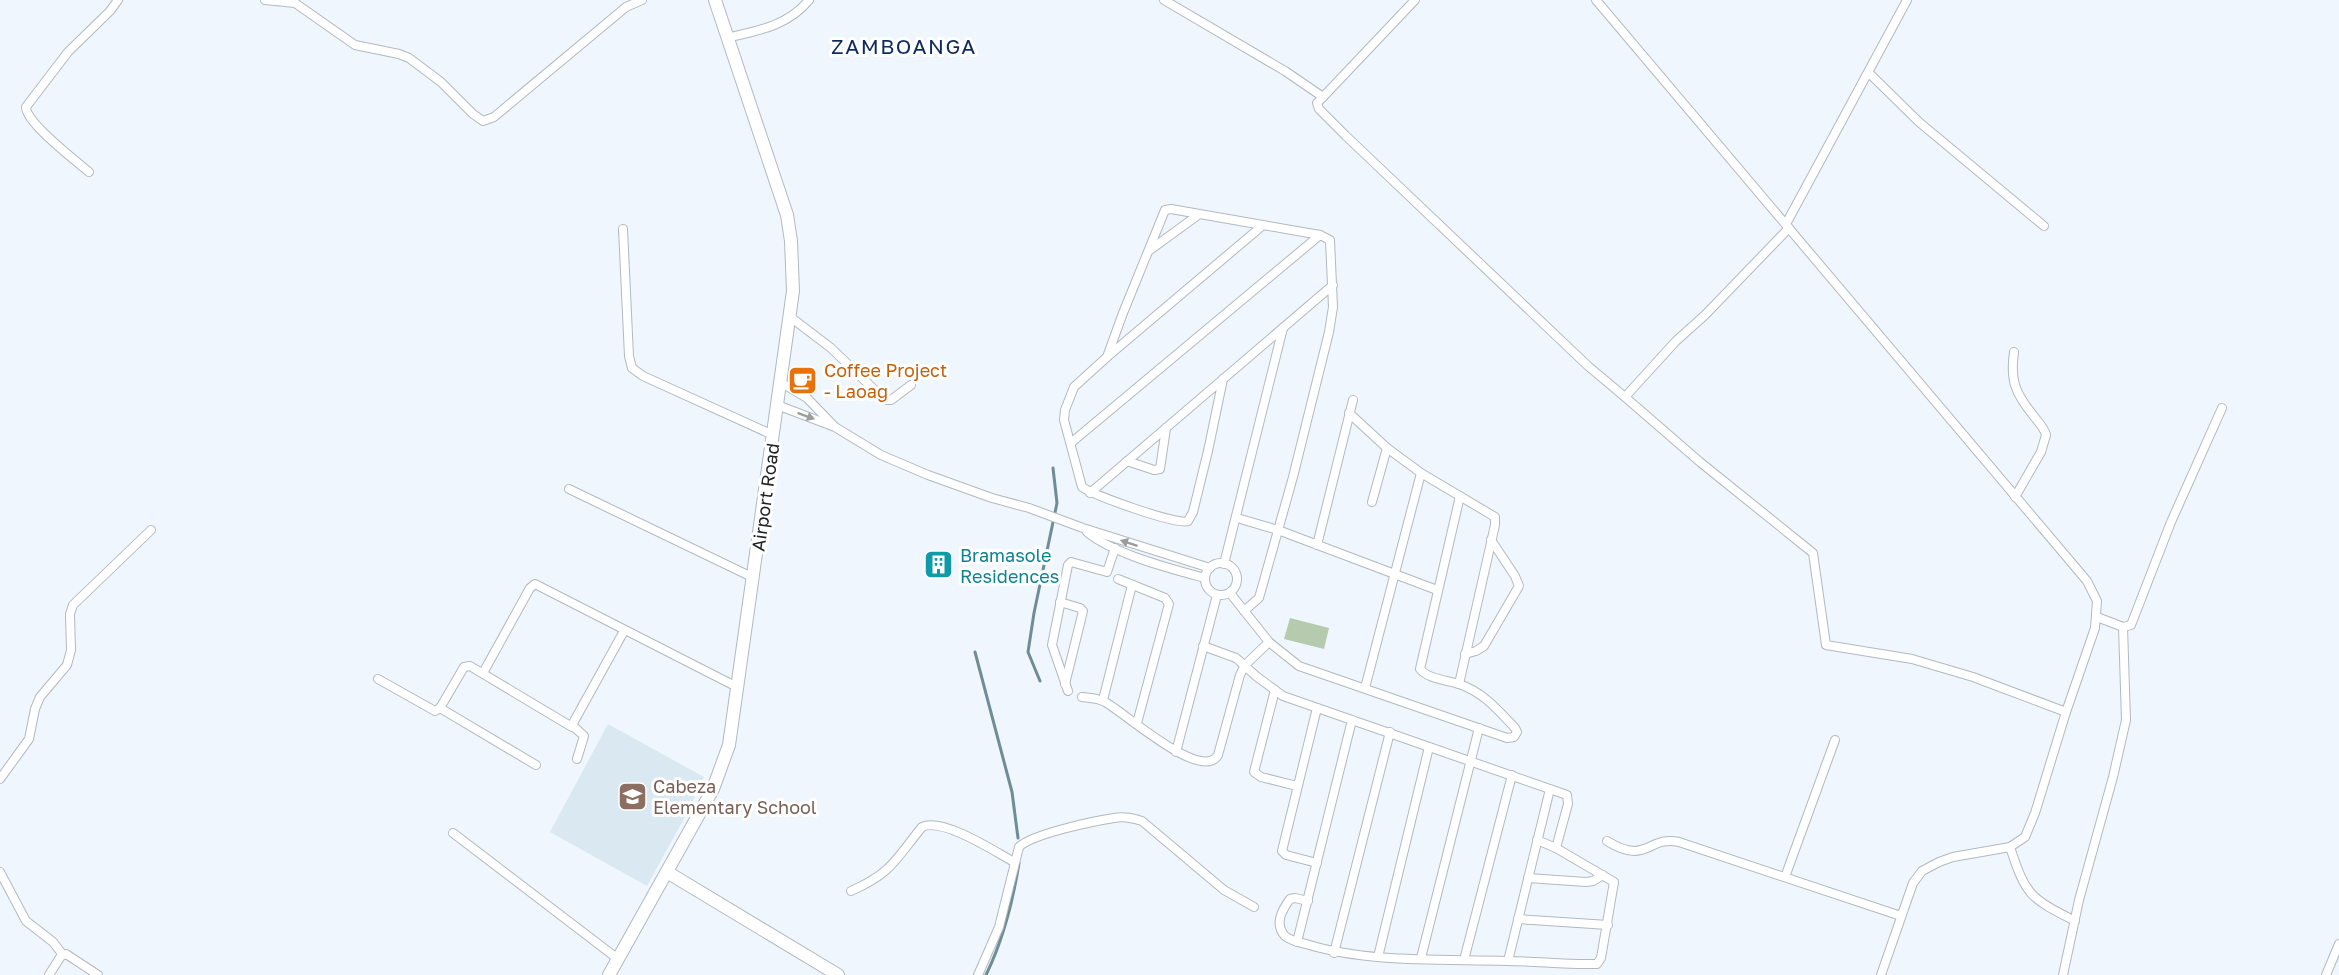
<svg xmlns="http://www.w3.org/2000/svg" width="2339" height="975" font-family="'Golos Text',sans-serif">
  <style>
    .built { fill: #dae8f2 }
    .pitch { fill: #b6cbae }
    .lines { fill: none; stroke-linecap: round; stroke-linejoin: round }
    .stream { stroke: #6f8c97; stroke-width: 3 }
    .street-casing { stroke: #b2b9bf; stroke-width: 10 }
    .secondary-casing { stroke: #b2b9bf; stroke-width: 14 }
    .street { stroke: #fff; stroke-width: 8 }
    .secondary { stroke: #fff; stroke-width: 12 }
    .oneway { fill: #9b9c9c }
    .labels { text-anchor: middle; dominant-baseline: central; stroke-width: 6; stroke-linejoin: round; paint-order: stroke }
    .food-label { font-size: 18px; fill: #c56008; stroke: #fff; text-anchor: start }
    .street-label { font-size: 18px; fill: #202224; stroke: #fff }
    .culture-label { font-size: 18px; fill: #0d838f; stroke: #fff; text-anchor: start }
    .education-label { font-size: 18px; fill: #785e54; stroke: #fff; text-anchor: start }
    .quarter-label { font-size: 21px; letter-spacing: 1.5px; fill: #0e2b5f; stroke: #fff }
  </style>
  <rect width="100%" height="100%" fill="#eff6fd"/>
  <polygon class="built" points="608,724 704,777 686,815 647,886 550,832"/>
  <polygon class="pitch" points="1290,618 1329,628 1324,649 1284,639"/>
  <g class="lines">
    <g class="stream">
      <polyline points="975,652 1012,792 1018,838"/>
      <polyline points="1040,681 1028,652 1034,613 1057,503 1053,468"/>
      <path d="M986 975C1003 940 1013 901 1019 863"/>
    </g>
    <defs>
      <g id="street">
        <polyline points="265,0 295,3 355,45 399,54 409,58 441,82 473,114 483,121 494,117 626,7 642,0"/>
        <polyline points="1164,0 1285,71 1323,97 1317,103 1319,109 1346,136 1588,366 1625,397"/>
        <polyline points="1596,0 2087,581 2097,601 2095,628 2066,712 2035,813 2025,837 2010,847 1953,857 1939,862 1922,871 1913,883 1881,975"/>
        <path d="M726 38C757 31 788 26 809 0"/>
        <polyline points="1869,73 1919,122 2044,226"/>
        <polyline points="1323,97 1415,0"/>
        <path d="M89 172C75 160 26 123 26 107L68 52 110 11 118 0"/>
        <polyline points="1786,224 1907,0"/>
        <polyline points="1789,228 1705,315 1676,341 1625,397 1700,462 1813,553 1826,645 1912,659 1973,677 2066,712"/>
        <polyline points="623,229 629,356 632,368 643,376 773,435"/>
        <polyline points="1150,250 1198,215"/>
        <polyline points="789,316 831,348 885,400 891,400 911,385"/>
        <path d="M2014 352C2010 380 2015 393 2033 415 2037 421 2044 427 2046 435L2041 452 2015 497"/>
        <polyline points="1107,357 1123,313 1165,210 1171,209 1320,235 1330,240 1333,307 1329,332 1293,477 1259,598 1244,611"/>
        <path d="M1223 379 1208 451 1193 512 1188 521C1178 526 1093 495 1082 487L1064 420 1065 410 1074 387 1107 357 1262 226"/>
        <polyline points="780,382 807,398 833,425"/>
        <polyline points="777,405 835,427 881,455 928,475 992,498 1029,508 1083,528 1210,568"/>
        <polyline points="1349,413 1387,448 1421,473 1495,517 1495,525 1459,684"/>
        <polyline points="1072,442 1320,235"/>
        <polyline points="1127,461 1154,470 1160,469 1166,428"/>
        <polyline points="569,489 754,578"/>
        <polyline points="1090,493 1333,285"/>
        <polyline points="1372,502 1387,448"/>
        <polyline points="1237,518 1278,530 1437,590"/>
        <path d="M1087 532C1113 554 1172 569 1205 578"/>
        <polyline points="1317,545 1353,400"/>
        <circle cx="1221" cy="579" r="16"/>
        <polyline points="1224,564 1283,328"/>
        <polyline points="1118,579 1165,598 1169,604 1137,723"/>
        <path d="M1230 593 1269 642 1299 666 1507 738 1514 737 1517 732 1515 728C1498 710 1483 692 1459 684 1447 680 1428 679 1420 669L1460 496"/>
        <polyline points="1060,602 1080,608 1083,611 1065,684"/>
        <polyline points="2097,617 2123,627 2131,625 2171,522 2222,408"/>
        <polyline points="1203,646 1236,658 1256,676 1283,696 1567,795 1568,804 1556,848"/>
        <polyline points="1465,654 1476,651 1484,646 1519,586 1515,576 1491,540"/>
        <polyline points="483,673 530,588 535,584 739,688"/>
        <polyline points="378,679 435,711 440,708 464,667 470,666 572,727"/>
        <polyline points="1365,688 1421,473"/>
        <polyline points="1275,690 1254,772 1261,777 1297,786"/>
        <polyline points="1068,691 1052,645 1068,565 1071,562 1107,572 1115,548"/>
        <path d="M1082 697C1090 698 1098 698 1105 702 1124 712 1202 783 1218 755L1240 675 1245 665 1269 642"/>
        <polyline points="1103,700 1132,585"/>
        <polyline points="440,708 536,765"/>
        <polyline points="1317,708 1282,851 1286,855 1317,863"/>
        <polyline points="1176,752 1217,595"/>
        <polyline points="577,759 584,736 572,725 624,631"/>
        <polyline points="0,779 29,739 35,709 40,697 67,665 71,650 70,614 73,605 151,530"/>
        <polyline points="453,833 618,959"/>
        <path d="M1607 841C1647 866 1648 835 1679 842L1901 916"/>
        <path d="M2010 847C2026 896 2030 898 2075 921"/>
        <polyline points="0,872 26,921 53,942 63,955"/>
        <polyline points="1785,877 1835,740"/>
        <polyline points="1528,878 1586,882 1593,881 1603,875"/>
        <path d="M851 891C892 873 895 860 922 827 942 817 994 851 1014 862"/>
        <path d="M1308 901 1295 898 1290 899C1282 910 1274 924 1285 936 1291 941 1299 942 1306 944 1367 963 1441 959 1506 961 1536 961 1566 965 1597 964L1601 958 1614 882 1556 848 1537 840"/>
        <polyline points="1518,919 1608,925"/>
        <polyline points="1297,942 1352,720"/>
        <polyline points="1334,953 1390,732"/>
        <polyline points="1378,957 1429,747"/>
        <polyline points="1421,958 1479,728"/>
        <polyline points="1464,960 1512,775"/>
        <polyline points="1508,961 1550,789"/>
        <polyline points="49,975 61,956 66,954 98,975"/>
        <path d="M978 975 999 927 1019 847C1032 834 1094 821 1114 818 1123 816 1133 818 1142 821L1224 890 1254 907"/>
        <polyline points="2063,975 2079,900 2113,777 2126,720 2123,627"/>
        <polyline points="2326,975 2339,944"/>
      </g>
      <g id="secondary">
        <polyline points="667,872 838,975"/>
        <polyline points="609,975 713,789 729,745 793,291 791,241 787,215 715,0"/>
      </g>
    </defs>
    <use href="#street" class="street-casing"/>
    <use href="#secondary" class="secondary-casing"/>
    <use href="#street" class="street"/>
    <use href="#secondary" class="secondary"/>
  </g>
  <defs><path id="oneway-solid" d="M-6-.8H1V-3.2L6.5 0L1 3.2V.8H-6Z" transform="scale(1.5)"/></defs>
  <g class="oneway">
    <use href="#oneway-solid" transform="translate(806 416) rotate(20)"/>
    <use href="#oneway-solid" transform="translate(1129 543) rotate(-162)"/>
  </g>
  <defs>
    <symbol id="cafe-square" viewBox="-11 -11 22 22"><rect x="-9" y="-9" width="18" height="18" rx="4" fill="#e8710a" stroke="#fff"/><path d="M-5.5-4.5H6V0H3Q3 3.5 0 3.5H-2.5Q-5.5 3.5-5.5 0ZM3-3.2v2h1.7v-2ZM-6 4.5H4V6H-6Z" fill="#fff"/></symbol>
    <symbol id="building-square" viewBox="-11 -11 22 22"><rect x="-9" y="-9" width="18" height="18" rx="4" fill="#0f9aa8" stroke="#fff"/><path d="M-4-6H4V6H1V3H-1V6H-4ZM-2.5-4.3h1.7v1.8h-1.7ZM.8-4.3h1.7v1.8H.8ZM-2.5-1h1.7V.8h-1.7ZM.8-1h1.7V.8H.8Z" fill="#fff"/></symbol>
    <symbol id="school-square" viewBox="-11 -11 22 22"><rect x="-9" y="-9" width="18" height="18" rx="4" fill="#8d6e63" stroke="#fff"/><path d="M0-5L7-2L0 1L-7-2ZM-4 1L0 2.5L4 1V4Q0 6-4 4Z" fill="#fff"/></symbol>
  </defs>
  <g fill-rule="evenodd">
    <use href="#cafe-square" x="786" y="364" width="33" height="33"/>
    <use href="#building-square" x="922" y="548" width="33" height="33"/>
    <use href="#school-square" x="616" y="780" width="33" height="33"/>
  </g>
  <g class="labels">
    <g class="food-label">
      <text x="824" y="370">Coffee Project<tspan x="824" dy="21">- Laoag</tspan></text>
    </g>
    <g class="street-label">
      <text transform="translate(765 497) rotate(-82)">Airport Road</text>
    </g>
    <g class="culture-label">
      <text x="960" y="555">Bramasole<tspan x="960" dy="21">Residences</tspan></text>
    </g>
    <g class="education-label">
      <text x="653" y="786">Cabeza<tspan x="653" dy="21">Elementary School</tspan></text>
    </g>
    <g class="quarter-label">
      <text x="904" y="46">ZAMBOANGA</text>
    </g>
  </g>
</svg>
